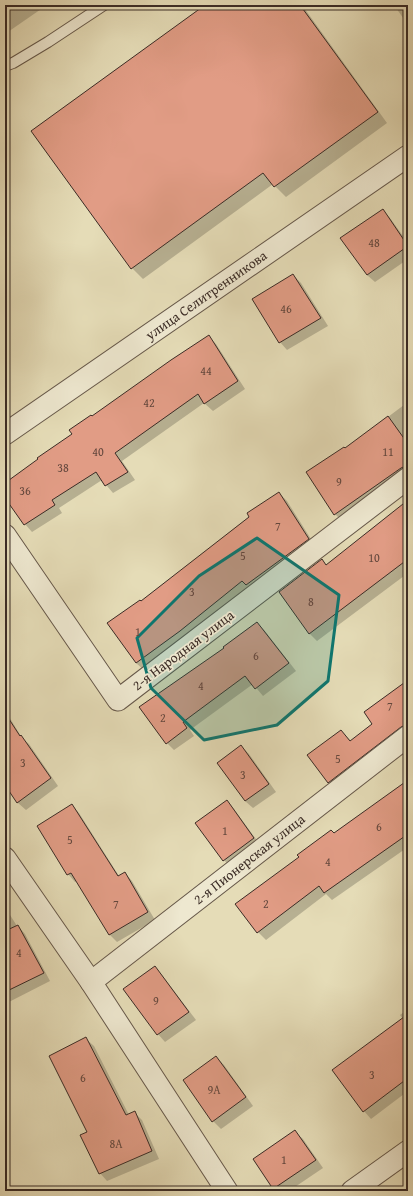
<svg xmlns="http://www.w3.org/2000/svg" width="413" height="1196" font-family="'Gentium Book Plus',serif">
  <style>
    .shadow { fill: #0003 }
    .building { fill: #e19c85; stroke: #3b2c26 }
    .lines { fill: none; stroke-linecap: round; stroke-linejoin: round }
    .lane-casing { stroke: #66584a; stroke-width: 12 }
    .street-casing { stroke: #66584a; stroke-width: 23 }
    .lane { stroke: #eee8d0; stroke-width: 10 }
    .street { stroke: #eee8d0; stroke-width: 21 }
    .marked { fill: #0f766e; fill-opacity: 0.2; stroke: #0f766e; stroke-width: 3; stroke-linejoin: round }
    .labels { text-anchor: middle; dominant-baseline: central; stroke-width: 3.5; stroke-linejoin: round; paint-order: stroke }
    .number-label { font-size: 12px; fill: #64483e }
    .street-label { font-size: 14px; fill: #3b2c26; stroke: #eee8d0 }
  </style>
  <rect width="100%" height="100%" fill="#e5dcb7"/>
  <filter id="stains"><feTurbulence type="fractalNoise" baseFrequency=".005" numOctaves="4"/><feColorMatrix values="0 0 0 0 .2 0 0 0 0 .09 0 0 0 0 .02 0 0 0 .5 -.17"/></filter>
  <radialGradient id="worn" r=".72"><stop offset=".6" stop-color="#630" stop-opacity="0"/><stop offset="1" stop-color="#630" stop-opacity=".3"/></radialGradient>
  <g class="shadow">
    <polygon points="5,5 47,5 5,34"/>
    <polygon points="207,5 302,5 387,123 286,197 273,184 143,279 132,268"/>
    <polygon points="394,5 408,5 408,25"/>
    <polygon points="382,210 390,218 408,243 408,259 375,282 367,275 342,238"/>
    <polygon points="293,275 301,283 328,326 287,350 280,342"/>
    <polygon points="209,337 216,344 245,389 213,411 204,403 122,461 135,480 113,493 102,480 59,508 62,513 32,532 25,524 5,496 5,484 73,435 92,417"/>
    <polygon points="408,402 408,477 343,522 335,514 345,449"/>
    <polygon points="279,493 287,501 316,547 144,670 136,663 141,602"/>
    <polygon points="408,501 408,573 317,641 310,634 281,592 322,560 327,566"/>
    <polygon points="257,623 265,631 296,671 263,696 253,684 190,730 194,736 174,750 167,743"/>
    <polygon points="408,681 408,734 336,790 329,782 341,731 351,741 373,724"/>
    <polygon points="5,710 22,738 29,744 58,786 26,810 18,803 5,783"/>
    <polygon points="241,746 249,754 276,792 253,808 245,801"/>
    <polygon points="408,781 408,847 332,900 326,894 266,940 258,932 237,904"/>
    <polygon points="227,801 234,809 261,846 231,868 224,860"/>
    <polygon points="72,805 79,813 119,876 125,873 132,881 155,920 117,942 109,934 77,881 75,882 68,874"/>
    <polygon points="5,907 17,926 18,926 25,934 50,981 5,1004"/>
    <polygon points="154,967 162,975 196,1020 165,1042 158,1034"/>
    <polygon points="408,1009 408,1091 371,1119 364,1111 403,1019 400,1015"/>
    <polygon points="86,1039 94,1046 129,1115 135,1113 142,1120 159,1159 107,1181 100,1173"/>
    <polygon points="216,1057 224,1065 253,1106 221,1129 213,1121"/>
    <polygon points="295,1132 303,1139 323,1168 289,1191 277,1191 274,1188"/>
  </g>
  <g class="building">
    <polygon points="205,5 300,5 378,112 274,187 263,173 131,269 31,131"/>
    <polygon points="383,209 408,246 367,275 340,238"/>
    <polygon points="293,274 321,318 279,343 252,299"/>
    <polygon points="209,335 238,381 204,404 198,394 115,453 128,472 105,486 96,472 52,500 55,505 24,525 5,498 5,483 38,459 37,458 72,434 69,430 91,415 92,416 171,360"/>
    <polygon points="388,416 408,444 408,465 401,468 334,515 306,472 344,447 345,448"/>
    <polygon points="279,492 309,539 246,585 242,581 180,631 136,663 107,623 140,600 141,601 249,517 247,513"/>
    <polygon points="408,500 408,559 309,634 279,592 322,559 326,565"/>
    <polygon points="257,622 289,663 255,689 245,676 183,722 187,728 166,744 139,707 224,648 223,647"/>
    <polygon points="408,680 408,724 401,727 328,783 307,755 341,730 350,741 372,724 364,712"/>
    <polygon points="5,713 20,736 21,735 51,778 17,803 5,785"/>
    <polygon points="241,745 269,784 245,801 217,763"/>
    <polygon points="408,780 408,834 324,893 319,886 257,933 235,904 299,857 297,855 331,830 334,833"/>
    <polygon points="227,800 254,838 223,861 195,823"/>
    <polygon points="72,804 118,876 125,872 148,912 109,935 71,873 67,875 37,826"/>
    <polygon points="18,925 44,973 5,992 5,931"/>
    <polygon points="155,966 189,1012 157,1035 123,989"/>
    <polygon points="408,1014 408,1078 363,1112 332,1070"/>
    <polygon points="86,1037 126,1115 135,1111 152,1151 99,1174 80,1135 87,1132 49,1056"/>
    <polygon points="216,1056 246,1097 212,1122 183,1080"/>
    <polygon points="295,1130 316,1160 273,1189 253,1159"/>
  </g>
  <g class="lines">
    <defs>
      <polyline id="lane" points="5,66 13,63 48,42 104,5"/>
      <g id="street">
        <polyline points="5,434 408,156"/>
        <polyline points="5,535 118,700 408,478"/>
        <polyline points="5,858 91,982 227,1191"/>
        <polyline points="91,982 408,736"/>
        <polyline points="352,1191 408,1151"/>
      </g>
    </defs>
    <use href="#lane" class="lane-casing"/>
    <use href="#street" class="street-casing"/>
    <use href="#lane" class="lane"/>
    <use href="#street" class="street"/>
  </g>
  <path class="marked" d="M257 538 339 595 328 681 277 725 204 740 151 688 137 638 199 576Z"/>
  <g class="labels">
    <g class="number-label">
      <text x="374" y="242">48</text>
      <text x="286" y="308">46</text>
      <text x="206" y="370">44</text>
      <text x="149" y="402">42</text>
      <text x="98" y="451">40</text>
      <text x="388" y="451">11</text>
      <text x="63" y="467">38</text>
      <text x="339" y="481">9</text>
      <text x="25" y="490">36</text>
      <text x="278" y="526">7</text>
      <text x="243" y="555">5</text>
      <text x="374" y="557">10</text>
      <text x="192" y="591">3</text>
      <text x="311" y="601">8</text>
      <text x="138" y="631">1</text>
      <text x="256" y="655">6</text>
      <text x="201" y="685">4</text>
      <text x="390" y="706">7</text>
      <text x="163" y="717">2</text>
      <text x="338" y="758">5</text>
      <text x="23" y="762">3</text>
      <text x="243" y="774">3</text>
      <text x="379" y="826">6</text>
      <text x="225" y="830">1</text>
      <text x="70" y="839">5</text>
      <text x="328" y="861">4</text>
      <text x="266" y="903">2</text>
      <text x="116" y="904">7</text>
      <text x="19" y="952">4</text>
      <text x="156" y="1000">9</text>
      <text x="372" y="1074">3</text>
      <text x="83" y="1077">6</text>
      <text x="214" y="1089">9А</text>
      <text x="116" y="1143">8А</text>
      <text x="284" y="1159">1</text>
    </g>
    <g class="street-label">
      <text transform="translate(206 295) rotate(-35)">улица Селитренникова</text>
      <text transform="translate(183 650) rotate(-37)">2-я Народная улица</text>
      <text transform="translate(249 859) rotate(-38)">2-я Пионерская улица</text>
    </g>
  </g>
  <rect width="413" height="1196" fill="none" stroke="#e5dcb7" stroke-width="20"/>
  <rect x="6" y="6" width="401" height="1184" fill="none" stroke="#3b2c26" stroke-width="2"/>
  <rect x="10" y="10" width="393" height="1176" fill="none" stroke="#3b2c26"/>
  <rect width="100%" height="100%" filter="url(#stains)"/>
  <rect width="100%" height="100%" fill="url(#worn)"/>
</svg>
